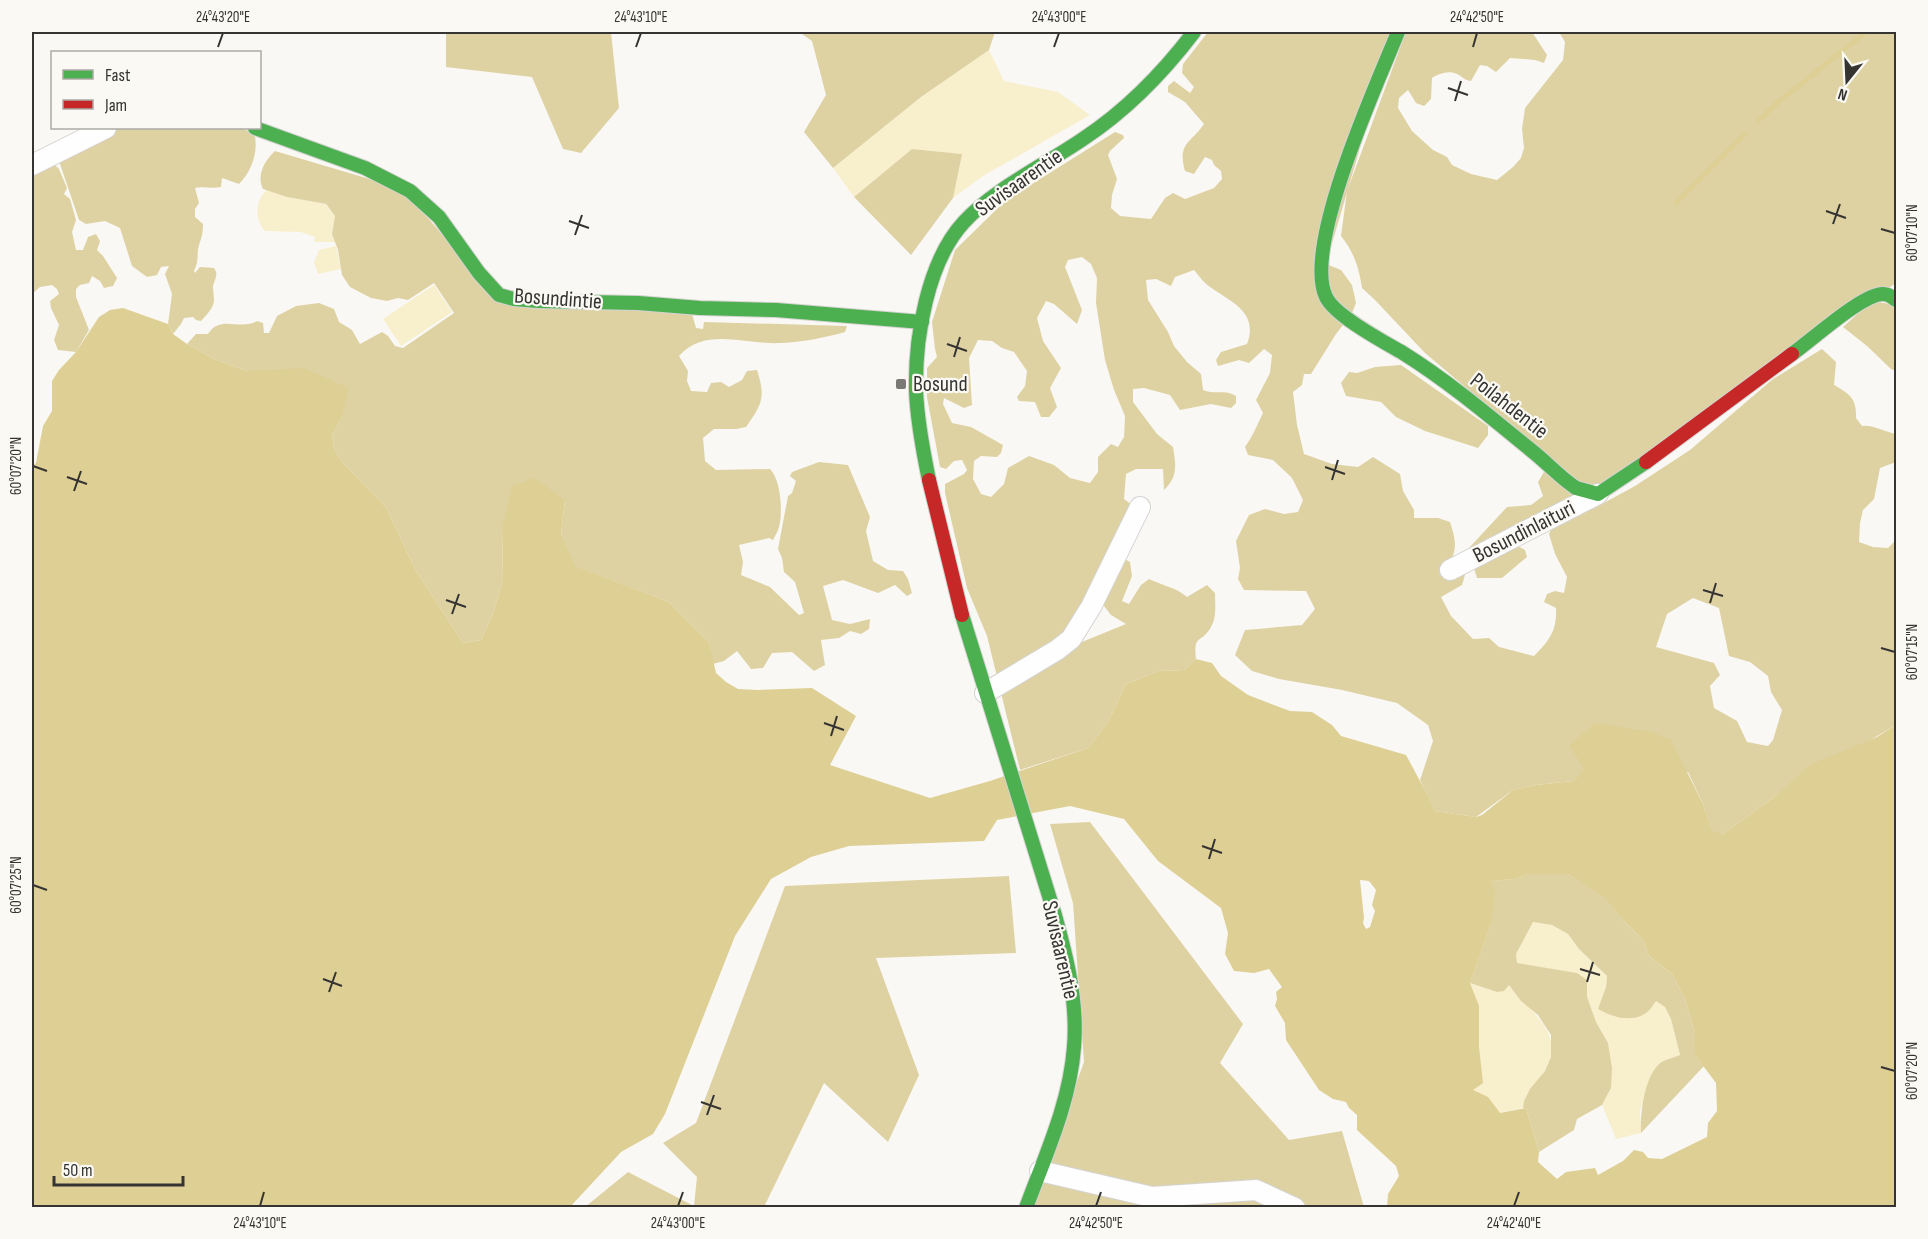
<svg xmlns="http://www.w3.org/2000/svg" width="1928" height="1239" font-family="'Sofia Sans Condensed',sans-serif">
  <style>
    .green { fill: #f8efcc }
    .forest { fill: #ded2a3; fill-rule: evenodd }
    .water { fill: #decf94; fill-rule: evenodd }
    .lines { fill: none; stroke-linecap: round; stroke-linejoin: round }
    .stream { stroke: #decf94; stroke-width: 5 }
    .street-casing { stroke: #d4d3d0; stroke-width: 22 }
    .fast-casing { stroke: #d4d3d0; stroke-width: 16 }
    .jam-casing { stroke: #d4d3d0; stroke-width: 16 }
    .street { stroke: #fefefe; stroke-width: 20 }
    .fast { stroke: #4caf50; stroke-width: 14 }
    .jam { stroke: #c62828; stroke-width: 14 }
    .ticks { fill: none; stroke: #353432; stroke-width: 2 }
    .poi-dot { fill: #7a7976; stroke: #fbf9f4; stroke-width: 2 }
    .labels { text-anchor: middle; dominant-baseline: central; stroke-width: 4.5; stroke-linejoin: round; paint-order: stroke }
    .street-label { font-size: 22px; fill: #353432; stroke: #fbf9f4 }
    .poi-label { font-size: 22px; fill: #353432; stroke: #fbf9f4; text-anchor: start }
    .neatline { fill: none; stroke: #353432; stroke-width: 2 }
    .ticks-label { font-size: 15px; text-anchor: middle; fill: #353432 }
  </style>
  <rect width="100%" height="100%" fill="#faf8f5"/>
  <g class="green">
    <polygon points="989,50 1004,81 1058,92 1090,115 983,176 953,198 961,154 912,149 854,197 833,168 921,97"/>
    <path d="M267 190 287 197 325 204 335 216 332 234 335 242H314L315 237 301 232 265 231C254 219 255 200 267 190Z"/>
    <polygon points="336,246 341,269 318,274 314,262 319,250"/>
    <polygon points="434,285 452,312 401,346 383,319"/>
    <path d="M1514 863 1568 874 1470 983 1497 992 1508 984C1528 1010 1569 1035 1544 1072 1536 1085 1525 1092 1523 1108L1500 1113 1490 1136 1439 1026 1455 904Z"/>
    <polygon points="1533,922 1552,925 1568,934 1579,949 1607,976 1606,987 1599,1010 1646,1013 1656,1001 1665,1006 1671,1019 1680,1055 1658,1064 1640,1111 1641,1133 1616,1139 1602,1105 1611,1088 1608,1043 1596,1022 1577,973 1517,964 1516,954"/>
  </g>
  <g class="forest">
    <polygon points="446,32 611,32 619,108 581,153 563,149 532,77 446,67"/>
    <polygon points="799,32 995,32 989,50 921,97 833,168 804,132 826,95 812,41"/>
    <path d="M1208 32H1394L1326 264 1341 270 1352 285 1356 303 1352 313 1336 334 1311 374H1304L1302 385 1293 392 1297 425 1304 454 1332 464 1358 467 1373 457 1400 474 1403 491 1414 510V518H1438L1450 522C1455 538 1458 547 1450 563L1465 575 1462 585 1441 597 1451 616 1473 639 1489 638 1499 647 1534 656C1550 640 1557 630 1556 608L1544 602 1547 594 1555 591 1564 593 1567 577 1555 554 1549 534 1555 521 1518 546 1525 550 1527 557 1502 578H1477L1468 549 1507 507 1531 505 1543 496 1538 482 1545 470 1593 509 1635 486 1690 450 1773 379 1822 349 1836 362 1834 385C1850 394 1857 399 1856 418L1862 426C1871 424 1886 432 1896 434V462L1880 468 1874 499 1863 510 1860 523 1859 542 1873 547 1888 548 1896 540V725L1777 795 1723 834 1712 832 1703 804 1688 772 1585 769 1573 781 1536 785 1513 790 1476 817 1435 811 1420 780 1433 741 1428 725 1397 703 1342 690 1279 679 1252 671 1235 655 1245 630 1302 625 1315 609 1306 591 1244 590 1238 579 1240 568 1236 541 1249 515 1265 509 1284 514 1298 512 1303 500 1292 478 1273 460 1248 455 1245 447C1253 436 1257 425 1263 413L1256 400 1270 373 1272 355 1264 349 1249 363 1239 360 1218 366 1216 360 1221 352 1247 344C1259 312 1231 302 1210 287 1204 283 1199 276 1194 270L1175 277 1171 286 1156 279 1146 280 1148 300 1168 332 1174 346 1187 362 1201 374 1203 390C1215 395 1225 389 1236 396V403L1231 408 1211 404 1180 410 1170 395 1144 388 1133 389V402L1157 434 1173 447C1176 465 1178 477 1164 490L1163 469H1136L1126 474 1124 499 1136 508 1077 644 1126 624 1111 615 1101 602 1123 558 1130 562 1132 576 1122 601 1129 604 1141 585 1149 579C1163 586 1176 587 1187 597L1207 585 1215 593C1215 604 1217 617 1211 627 1202 644 1193 633 1196 659L1184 670 1159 671 1126 684 1108 722 1088 748 1020 770 987 636 967 588 945 493V484L964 474 967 470 962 460 954 461 946 469 940 467 927 397V368L937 357 935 349 932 322 955 250 1005 201 1115 132 1123 135 1124 138 1110 151 1108 155 1117 179 1112 195 1111 208 1120 216 1151 219 1165 198 1173 193 1185 199 1214 188 1222 179 1221 171 1214 165 1212 160 1205 157 1194 174 1185 171C1177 143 1191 143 1204 124L1185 102 1168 92V86L1174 81 1190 93 1194 87 1182 73 1183 64ZM1082 257 1091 264 1097 278 1096 303 1105 360 1114 390 1125 416 1124 437 1118 447 1111 444 1098 457V472L1090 483 1070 478 1054 465 1029 456 1008 468 1004 484 991 497 981 494 973 479 974 461 981 456 997 457 1001 453 1003 445 971 427 952 423 943 404 944 398 964 408 972 405 969 358 978 340 992 341 1002 348 1014 352 1027 371 1025 386 1017 397 1019 401 1035 402 1041 417H1049L1057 407 1050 388 1061 368 1043 341 1037 318 1046 301 1054 304 1077 324 1082 310 1065 267 1068 260ZM1693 598 1719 608 1729 656 1750 662 1768 676 1771 692 1782 710 1773 740 1768 746 1747 742 1737 721 1714 708 1710 686 1720 675 1714 663 1656 647 1667 614Z"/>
    <path d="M1406 32H1532L1547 55 1544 63 1535 60 1510 58 1496 72 1487 66 1480 65 1471 81C1464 80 1463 77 1457 74 1448 70 1439 74 1432 78L1431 99 1424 106 1416 103 1408 90 1399 98 1398 108 1412 131 1433 150 1447 157 1452 165 1471 174 1497 180 1513 167 1521 158 1524 148 1522 129 1525 108 1563 60 1565 42 1559 32H1896V283L1599 486 1580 484 1425 353 1375 300 1362 288C1359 268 1354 252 1341 236L1347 191Z"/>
    <path d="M115 128H237L246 130 255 137C258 153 251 172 239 184L222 178 221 187C212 189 204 186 195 188L199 203 195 209V217L203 224C203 232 202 237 199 245 196 255 200 258 194 271L195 273 200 267 214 268C219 275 215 278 213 286 213 291 214 296 214 301 213 309 206 315 201 321L196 320 193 317 184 318 181 324 173 334 168 324 172 294 165 274 169 266 161 267 157 275 147 277 132 266 120 228 105 221 86 224 79 220 58 158Z"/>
    <polygon points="912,149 962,154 953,198 911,255 854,197"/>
    <path d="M275 151 403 189 495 296 692 314 696 328 703 329 704 322 847 326 845 332C824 338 802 342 781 343 746 345 705 326 679 356L688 371 687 381 691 391 707 392 711 383 721 382 729 387 742 380 747 371 757 370C766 398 762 404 746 427L736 429H714L703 438 705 461 716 470 770 469C781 480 783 512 779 527 778 531 775 536 773 540L769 538 739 545 743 562 741 575 770 587 799 615 804 613 795 582 784 572 782 558 778 549 788 496 792 493 796 481 790 476 792 472 819 462 848 465 870 517 866 531 873 561 888 570 903 571 908 579 912 593 907 596 895 585 878 593 843 580 823 586 832 620 850 624 870 619 869 629 861 634 850 631 839 638 821 640 825 665 814 671 792 652 772 653 763 668 751 669 737 651 724 661 713 664 709 642 669 602 574 566 561 534 565 500 502 528 503 580 493 614 481 640 463 643 415 569 386 507 343 463 334 449 332 435 342 417 247 371 214 359 187 344 196 334H208C220 314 241 331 257 321L263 323 264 333H269L277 316 296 306 319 303 334 309 339 322 352 330 360 344 382 332 388 336 395 346 403 348 454 313 434 283 408 300 398 298 387 301 371 298 350 287 342 275 338 250 332 234 335 216 326 204 287 197 263 189C256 175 265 160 275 151Z"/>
    <polygon points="52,162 59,169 67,188 64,194 70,199 76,220 72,232 76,250 83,250 88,237 96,234 100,241 97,250 103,256 117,278 113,286 104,288 100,281 92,276 89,283 80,285 76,289 76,297 89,330 76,352 58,350 54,340 59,325 51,308 50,301 59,294 57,289 52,285 40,287 32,294 32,168"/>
    <polygon points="1872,301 1896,305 1896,371 1891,369 1867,346 1843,327"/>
    <polygon points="1401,365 1488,426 1488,435 1478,448 1425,431 1396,417 1381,402 1346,396 1341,383 1349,372 1357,373 1375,367"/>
    <polygon points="1090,822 1243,1024 1220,1063 1289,1140 1342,1131 1364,1207 1031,1208 1084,1062 1073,903 1050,824"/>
    <path d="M1528 874H1568L1606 898 1624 921 1643 940 1649 956 1672 974 1685 999 1695 1034V1055L1704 1066 1641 1133C1640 1114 1644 1080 1658 1065 1662 1060 1673 1058 1680 1055L1671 1019 1665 1007 1656 1001C1653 1005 1650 1010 1646 1013 1631 1023 1612 1017 1598 1009L1606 987 1607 976 1579 949 1568 934 1552 925 1533 922 1516 954 1517 963 1577 973 1587 980V997L1596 1022 1608 1043 1612 1068 1611 1088 1602 1105 1577 1119 1574 1130 1539 1152 1526 1108H1523L1524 1101 1530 1089 1545 1071 1551 1057V1035L1538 1015 1521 1001 1509 985 1504 991 1497 992 1470 983 1491 923 1490 881 1514 879Z"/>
    <polygon points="1009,876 1016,953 876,958 919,1075 888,1142 824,1083 764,1207 585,1207 628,1172 694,1206 697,1177 663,1143 696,1123 785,886"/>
  </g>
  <path class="water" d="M123 308 168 324 173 334 187 344 214 359 247 371 304 368 349 388 342 417 332 435 334 449 343 463 386 507 415 569 463 643 481 640 493 614 503 580 502 528 512 486 534 478 565 500 561 534 575 566 669 602 709 642 716 673 726 682 738 689 758 690 812 688 856 716 830 765 930 798 990 781 1088 748 1108 722 1126 684 1159 671 1184 670 1196 659 1212 663 1221 676 1248 695 1290 711 1312 712 1332 725 1341 736 1406 755 1427 794 1435 811 1476 817 1482 815 1513 790 1536 785 1573 781 1584 769 1569 745 1595 723 1651 732 1671 740 1703 804 1712 831 1723 834 1777 795 1809 765 1877 737 1896 725V1207H1387L1388 1194 1399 1176 1396 1166 1357 1130V1115L1349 1108 1346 1102 1333 1099 1319 1090 1286 1040 1285 1023 1275 1006 1277 999 1276 992 1282 987 1269 969 1254 973 1234 971 1225 954 1228 933 1221 908 1158 861 1124 819 1070 806 997 820 984 841 849 846 811 857 771 879 735 936 665 1114 653 1134 621 1152 570 1207H32V466L36 463 43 426 52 411V381L59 370 76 352 99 317 110 310ZM1528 874H1568L1606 899 1624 921 1643 940 1649 956 1672 974 1685 999 1695 1034V1055L1716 1083 1717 1111 1708 1123 1707 1137 1662 1159 1648 1158 1643 1152 1634 1150 1623 1161 1598 1175 1595 1168 1566 1172 1557 1179 1538 1162 1539 1152 1526 1108 1500 1113 1488 1097 1473 1090 1483 1083 1479 1047V1006L1470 983 1491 923 1495 892 1491 881 1514 879ZM1360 880 1369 881 1376 890 1372 905 1375 911 1370 927 1366 929 1363 923 1364 918Z"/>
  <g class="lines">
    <g class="stream">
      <polyline points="1758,121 1776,104 1866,32"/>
      <polyline points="1676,203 1745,134"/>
    </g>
    <defs>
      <g id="street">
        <polyline points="32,165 106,128"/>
        <polyline points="1450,570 1598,494"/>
        <polyline points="985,693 1057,650 1071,639 1091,607 1140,507"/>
        <polyline points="1040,1171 1152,1197 1256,1190 1295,1208"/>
      </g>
      <g id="fast">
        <path d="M1398 32C1377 84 1302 247 1326 297 1335 316 1384 342 1403 353 1451 383 1494 420 1537 455 1550 466 1562 479 1576 488L1598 494 1646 462"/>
        <polyline points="255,128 365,168 410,191 439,217 479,273 499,295 514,299 538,301 638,303 700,308 776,310 922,322"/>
        <path d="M1792 354C1812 340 1862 294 1883 294 1889 294 1892 297 1896 300"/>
        <path d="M929 480C923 451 917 420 916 390 915 338 927 262 964 222 994 189 1045 165 1083 139 1127 110 1162 74 1194 32"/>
        <path d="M962 615 1054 912C1066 955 1078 1001 1074 1047 1070 1103 1045 1156 1026 1208"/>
      </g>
      <g id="jam">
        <polyline points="1646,462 1792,354"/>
        <polyline points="929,480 962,615"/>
      </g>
    </defs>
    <use href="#street" class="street-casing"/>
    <use href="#fast" class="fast-casing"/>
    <use href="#jam" class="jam-casing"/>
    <use href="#street" class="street"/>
    <use href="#fast" class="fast"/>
    <use href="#jam" class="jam"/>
  </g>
  <path class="ticks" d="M218 47 223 33M636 47 641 33M1054 47 1059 33M1473 47 1477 33M1448 88 1468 95M1455 101 1461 81M1826 211 1846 218M569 221 589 228M1833 224 1840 204M1881 229 1895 233M575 235 582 215M947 344 967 351M954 357 960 337M33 466 47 471M1325 467 1345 474M67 477 87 484M1332 480 1338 460M74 491 81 471M1703 590 1723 596M446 600 466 607M1710 603 1716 583M452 614 459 594M1881 648 1895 652M824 723 844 730M831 736 837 716M1202 846 1222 853M1209 859 1215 839M33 885 47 890M1580 969 1600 975M323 979 342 986M1587 982 1593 962M329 992 336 972M1881 1067 1895 1071M701 1102 721 1109M707 1115 714 1095M260 1206 264 1192M678 1206 683 1192M1096 1206 1101 1192M1514 1206 1519 1192"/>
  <rect class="poi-dot" x="895" y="378" width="12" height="12" rx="3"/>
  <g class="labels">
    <g class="street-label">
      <text transform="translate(1019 183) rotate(-35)">Suvisaarentie</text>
      <text transform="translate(558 299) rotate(4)">Bosundintie</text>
      <text transform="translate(1509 406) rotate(38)">Poilahdentie</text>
      <text transform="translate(1524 532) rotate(-27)">Bosundinlaituri</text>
      <text transform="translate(1060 950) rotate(77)">Suvisaarentie</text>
    </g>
    <g class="poi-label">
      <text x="913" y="384">Bosund</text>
    </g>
  </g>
  <rect width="1928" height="1239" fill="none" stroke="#fbf9f4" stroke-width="66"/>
  <rect x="51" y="51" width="210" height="78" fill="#fbf9f4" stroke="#acaaa6" stroke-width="1.5"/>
  <rect x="63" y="70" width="30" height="9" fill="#4caf50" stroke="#acaaa6" stroke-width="1.5"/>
  <text x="105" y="81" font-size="18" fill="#353432">Fast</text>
  <rect x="63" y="100" width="30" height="9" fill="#c62828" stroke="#acaaa6" stroke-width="1.5"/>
  <text x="105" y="111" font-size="18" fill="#353432">Jam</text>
  <g transform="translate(1847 81) rotate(198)" stroke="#fbf9f4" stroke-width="4.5" paint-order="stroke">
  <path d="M0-4.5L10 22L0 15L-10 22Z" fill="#353432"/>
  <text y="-9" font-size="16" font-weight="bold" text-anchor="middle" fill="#353432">N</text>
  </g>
  <path d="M54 1176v9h129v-9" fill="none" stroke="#353432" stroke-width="3"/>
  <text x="63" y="1176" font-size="18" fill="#353432" stroke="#fbf9f4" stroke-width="4.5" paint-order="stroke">50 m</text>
  <rect x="33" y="33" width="1862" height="1173" class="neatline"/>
  <g class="ticks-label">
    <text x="223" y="22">24°43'20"E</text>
    <text x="641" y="22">24°43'10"E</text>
    <text x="1059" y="22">24°43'00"E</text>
    <text x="1477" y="22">24°42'50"E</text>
    <text transform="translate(1912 233) rotate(-90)" y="5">60°07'10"N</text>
    <text transform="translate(16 466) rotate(-90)" y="5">60°07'20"N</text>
    <text transform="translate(1912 652) rotate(-90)" y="5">60°07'15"N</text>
    <text transform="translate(16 885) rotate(-90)" y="5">60°07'25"N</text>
    <text transform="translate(1912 1071) rotate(-90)" y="5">60°07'20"N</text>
    <text x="260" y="1228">24°43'10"E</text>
    <text x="678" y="1228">24°43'00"E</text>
    <text x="1096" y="1228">24°42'50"E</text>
    <text x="1514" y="1228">24°42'40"E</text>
  </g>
</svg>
